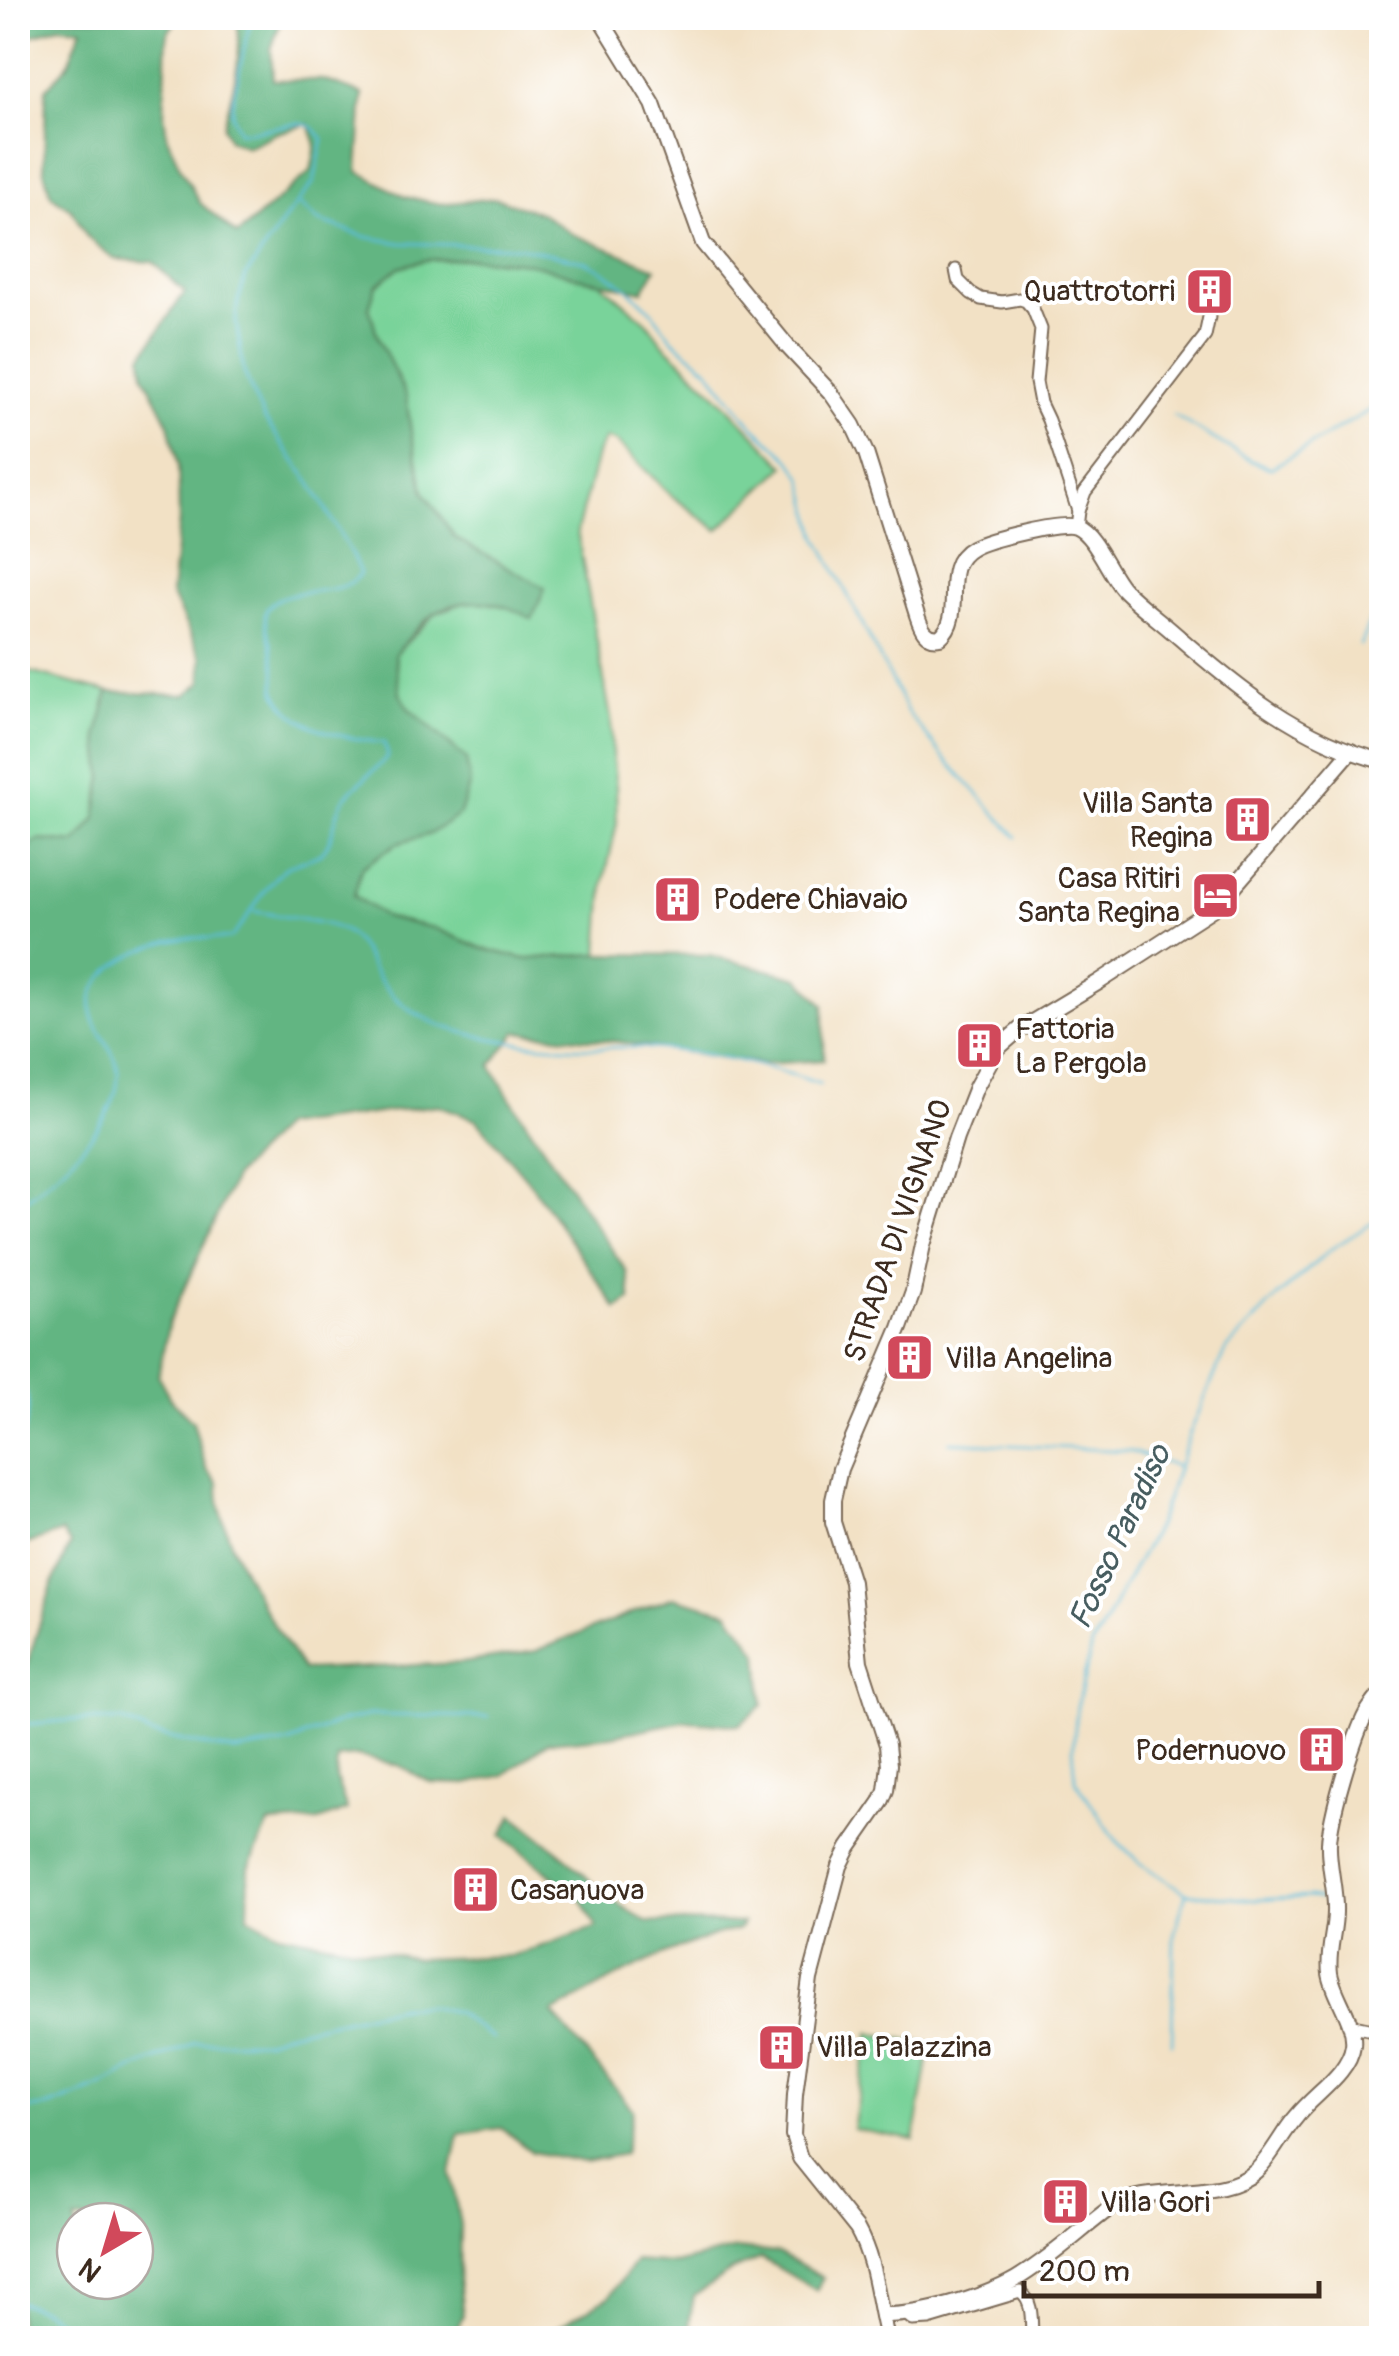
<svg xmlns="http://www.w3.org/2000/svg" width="1399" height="2356" font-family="Pangolin,sans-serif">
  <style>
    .green { fill: #79d39a; stroke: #5a7e5c; stroke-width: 2.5 }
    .forest { fill: #62b582; stroke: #4e7050; stroke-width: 2.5; fill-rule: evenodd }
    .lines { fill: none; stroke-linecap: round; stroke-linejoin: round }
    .stream { stroke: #5cbdda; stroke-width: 2.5 }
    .minor-casing { stroke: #7b6a58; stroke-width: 15 }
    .tertiary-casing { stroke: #7b6a58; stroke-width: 18 }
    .minor { stroke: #fff; stroke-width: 11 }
    .tertiary { stroke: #fff; stroke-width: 14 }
    .labels { text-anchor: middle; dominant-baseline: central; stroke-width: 8; stroke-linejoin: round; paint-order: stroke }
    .poi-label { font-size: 30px; fill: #3b2a1e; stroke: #fff; text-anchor: start }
    .street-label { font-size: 30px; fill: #3b2a1e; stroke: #fff }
    .water-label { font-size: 32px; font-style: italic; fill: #475d60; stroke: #fff }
  </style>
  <rect width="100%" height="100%" fill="#fff"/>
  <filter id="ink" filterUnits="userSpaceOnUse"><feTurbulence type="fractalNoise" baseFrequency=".01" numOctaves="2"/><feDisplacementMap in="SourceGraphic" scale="20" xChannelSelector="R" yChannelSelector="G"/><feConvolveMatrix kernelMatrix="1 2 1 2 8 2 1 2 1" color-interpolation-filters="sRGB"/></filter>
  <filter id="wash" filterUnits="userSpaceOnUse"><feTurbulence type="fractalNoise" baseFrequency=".0048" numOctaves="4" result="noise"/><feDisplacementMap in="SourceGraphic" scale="40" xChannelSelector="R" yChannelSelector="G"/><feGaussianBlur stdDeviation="2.25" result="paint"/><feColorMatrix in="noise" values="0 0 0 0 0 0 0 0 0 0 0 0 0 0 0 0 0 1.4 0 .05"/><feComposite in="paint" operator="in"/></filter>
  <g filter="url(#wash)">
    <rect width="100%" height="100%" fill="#f2e1c5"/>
    <g class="green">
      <polygon points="473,258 530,263 601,283 647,322 663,344 710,388 785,466 718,530 672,496 617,442 606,438 598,451 577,531 611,719 612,755 616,785 617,823 604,882 599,954 525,959 481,948 434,928 387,918 354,896 361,868 396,844 430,834 465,759 408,708 400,694 395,654 436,613 471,600 514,608 521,576 455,538 424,492 411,432 405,396 377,335 369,307 376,286 399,267 426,260"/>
      <polygon points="18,669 108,692 98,735 103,776 96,818 76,843 39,840 18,852"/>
      <polygon points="870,2033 931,2044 914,2140 853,2129"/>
    </g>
    <g class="forest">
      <path d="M18 18H178L167 34 164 114 167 137 180 167 200 203 237 235 311 171 316 145 309 124 277 133 247 147 229 140 223 127C232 93 245 52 236 18H282L271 49 273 80H324L363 94 358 171 405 197 442 204 495 198 541 213 572 234 656 268 643 291 588 280 530 263 474 258 426 260 399 267 376 286 369 307 377 335 406 396 411 432 424 492 455 538 545 588 532 619C502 601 466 594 434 614 419 624 407 641 395 654L400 694 408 708 466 759 470 783 460 814 430 834 396 844 361 868 354 896 387 918 434 928 481 948 525 959 599 954 710 955 799 978 824 1005V1060L763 1064 619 1042 517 1032 491 1065 508 1095 627 1272 631 1300 617 1309 531 1184 476 1119 438 1105 282 1126 235 1176 169 1322 158 1376 170 1398 193 1422 206 1468 218 1483C216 1538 272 1624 303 1670L462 1663 536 1651 673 1597 729 1612 759 1654 763 1705 739 1725 684 1721 611 1736 548 1742 504 1775 467 1784 431 1783 398 1765 357 1756 337 1758 336 1779 347 1810 319 1821 269 1824 249 1868 248 1916 279 1933 417 1959 513 1956 597 1927 581 1899 502 1835 513 1815 569 1860 607 1897 647 1922 743 1923 739 1929C672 1945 612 1978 553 2013L633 2110 624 2154 584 2162 532 2152 501 2128 459 2134 451 2174 460 2225 459 2279 463 2316 452 2338H18V1682L22 1680 52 1585 70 1544 62 1532 18 1547V852L39 840 76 843 96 818 103 776 98 735 108 692 186 695 202 682V658L171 594 179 520 178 464 169 424 144 375 142 356 185 292 153 262 114 259 87 237 72 210 51 195 44 171 46 89 68 64 82 28 59 26 18 41ZM75 2221H135V2281H75Z"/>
      <polygon points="736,2249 778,2253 823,2278 816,2290 761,2258 731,2271 694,2296 689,2323 695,2338 539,2338 609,2297 635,2261 675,2264"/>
    </g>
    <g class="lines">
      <g class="stream">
        <polyline points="298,203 319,221 366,237 401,243 519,247 584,261 604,271 627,288 649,308 673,340 708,369 752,425 790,459 803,478 817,535 908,713 942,755 1017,837"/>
        <polyline points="1173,415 1252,461 1271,468 1382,403"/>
        <polyline points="1360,645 1382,593"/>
        <path d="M254 911C278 917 331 920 349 934 361 944 367 960 374 972 393 1002 419 1019 452 1029 497 1043 548 1047 595 1048 613 1048 631 1046 649 1048 708 1052 764 1064 820 1084"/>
        <polyline points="1381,1100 1382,1101"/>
        <path d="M18 1205C54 1178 117 1125 118 1076 119 1051 95 1034 92 1012 85 967 156 940 192 938 205 937 217 940 231 938 251 916 262 888 283 870 294 859 316 861 324 850 334 838 334 814 344 799 356 783 376 772 388 755L384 743C347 738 293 731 276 691 274 684 276 675 275 668 274 660 272 652 271 645 269 633 261 617 268 607 286 583 346 600 360 573L352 555 312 485 265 420 254 397 244 372 236 321 238 301 246 276 287 216 314 182 323 139C321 137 314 128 312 127 295 117 260 135 239 131L232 115V104L251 18"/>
        <path d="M18 1381C36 1400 25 1427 18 1449"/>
        <polyline points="949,1442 1129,1451 1178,1467"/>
        <polyline points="18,1725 73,1720 122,1721 151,1734 235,1752 288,1743 343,1721 370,1715 489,1717"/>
        <polyline points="1320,1899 1309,1897 1254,1900 1186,1893 1140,1863 1116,1840 1076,1781 1073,1748 1077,1707 1092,1645 1107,1620 1121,1591 1157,1526 1190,1433 1225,1351 1276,1298 1331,1249 1382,1217"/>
        <polyline points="1172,2043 1174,1935 1186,1893"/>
        <polyline points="18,2110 47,2107 99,2087 140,2065 185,2048 195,2042 265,2041 281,2034 305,2028 402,2006 429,2006 456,2012 492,2038"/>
        <polyline points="18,2302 45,2311 80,2338"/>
      </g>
    </g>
  </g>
  <g filter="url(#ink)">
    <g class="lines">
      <defs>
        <g id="minor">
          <polyline points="956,270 958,280 971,293 981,299 1002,302 1020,299 1026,301 1033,309 1041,329 1036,382 1040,403 1048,420 1078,511 1076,527"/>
          <polyline points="1078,511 1085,492 1205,336 1209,317"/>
          <polyline points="1349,2025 1382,2032"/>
          <path d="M906 2314 913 2320 929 2319 1020 2292C1034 2301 1031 2323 1032 2338"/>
        </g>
        <g id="tertiary">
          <path d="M600 18 653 104 703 243 788 347 831 393 853 425 866 453 917 615C921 627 925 640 940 637 967 615 937 567 972 548 986 540 1062 521 1076 527 1094 534 1109 573 1122 588 1137 604 1157 618 1174 633 1236 687 1300 740 1382 761"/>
          <path d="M882 2315C920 2316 983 2298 1016 2279 1050 2259 1079 2231 1110 2208 1150 2182 1222 2203 1256 2171 1272 2156 1282 2133 1297 2116 1314 2094 1349 2074 1353 2045 1356 2023 1333 1995 1330 1973 1327 1952 1335 1932 1335 1912 1336 1889 1328 1866 1329 1843 1330 1816 1352 1744 1364 1718 1368 1709 1375 1701 1382 1693"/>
          <path d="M887 2338C877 2301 876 2263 857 2229L800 2158 793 2135 795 2094 810 1979 840 1866 849 1848 881 1802 886 1790 889 1765 887 1745 860 1662 852 1582 833 1522V1500L840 1469 900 1328 913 1292 923 1245 956 1138 976 1087 997 1049 1019 1030 1099 982 1218 905 1351 751"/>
        </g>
      </defs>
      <use href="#minor" class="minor-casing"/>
      <use href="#tertiary" class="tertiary-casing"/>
      <use href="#minor" class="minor"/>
      <use href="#tertiary" class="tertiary"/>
    </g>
  </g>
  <defs>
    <symbol id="building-square" viewBox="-11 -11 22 22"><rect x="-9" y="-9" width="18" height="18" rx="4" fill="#d1495b" stroke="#fff"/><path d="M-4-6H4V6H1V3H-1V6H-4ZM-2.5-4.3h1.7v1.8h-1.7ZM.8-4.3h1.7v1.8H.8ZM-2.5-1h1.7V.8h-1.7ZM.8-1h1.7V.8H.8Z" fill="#fff"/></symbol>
    <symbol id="hotel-square" viewBox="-11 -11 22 22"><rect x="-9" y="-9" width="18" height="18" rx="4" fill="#d1495b" stroke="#fff"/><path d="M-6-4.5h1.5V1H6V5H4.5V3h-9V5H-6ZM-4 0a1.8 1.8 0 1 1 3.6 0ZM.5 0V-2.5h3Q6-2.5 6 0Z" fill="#fff"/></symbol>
  </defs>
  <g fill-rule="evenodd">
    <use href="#building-square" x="1182" y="264" width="55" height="55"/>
    <use href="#building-square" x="1220" y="792" width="55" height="55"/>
    <use href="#hotel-square" x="1188" y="868" width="55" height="55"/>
    <use href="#building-square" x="650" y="872" width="55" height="55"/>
    <use href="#building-square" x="952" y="1018" width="55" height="55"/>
    <use href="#building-square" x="882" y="1330" width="55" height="55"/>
    <use href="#building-square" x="1294" y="1722" width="55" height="55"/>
    <use href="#building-square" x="448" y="1862" width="55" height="55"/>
    <use href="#building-square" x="754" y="2020" width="55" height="55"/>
    <use href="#building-square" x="1038" y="2174" width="55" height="55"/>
  </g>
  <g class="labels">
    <g class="poi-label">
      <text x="1175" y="291" text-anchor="end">Quattrotorri</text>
      <text x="1213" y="803" text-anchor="end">Villa Santa<tspan x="1213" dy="34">Regina</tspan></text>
      <text x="1180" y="878" text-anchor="end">Casa Ritiri<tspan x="1180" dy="34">Santa Regina</tspan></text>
      <text x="713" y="899">Podere Chiavaio</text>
      <text x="1015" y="1029">Fattoria<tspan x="1015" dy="34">La Pergola</tspan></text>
      <text x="945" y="1358">Villa Angelina</text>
      <text x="1286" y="1750" text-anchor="end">Podernuovo</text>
      <text x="510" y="1890">Casanuova</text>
      <text x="816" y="2047">Villa Palazzina</text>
      <text x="1100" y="2202">Villa Gori</text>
    </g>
    <g class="street-label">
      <text transform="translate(898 1231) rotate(-71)">STRADA DI VIGNANO</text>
    </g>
    <g class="water-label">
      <text transform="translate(1120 1537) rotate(-65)">Fosso Paradiso</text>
    </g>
  </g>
  <rect width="1399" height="2356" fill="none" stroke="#fff" stroke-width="60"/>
  <g transform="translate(105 2251) rotate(218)"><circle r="48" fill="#ffffff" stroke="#b1aaa5" stroke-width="2.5"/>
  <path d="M0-8L18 38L0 25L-18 38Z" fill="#d1495b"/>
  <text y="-15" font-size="28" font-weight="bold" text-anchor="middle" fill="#3b2a1e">N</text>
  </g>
  <path d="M1024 2281v15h295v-15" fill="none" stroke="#3b2a1e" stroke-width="5"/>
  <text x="1039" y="2281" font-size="30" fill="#3b2a1e" stroke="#ffffff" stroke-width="8" paint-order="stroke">200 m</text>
</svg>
